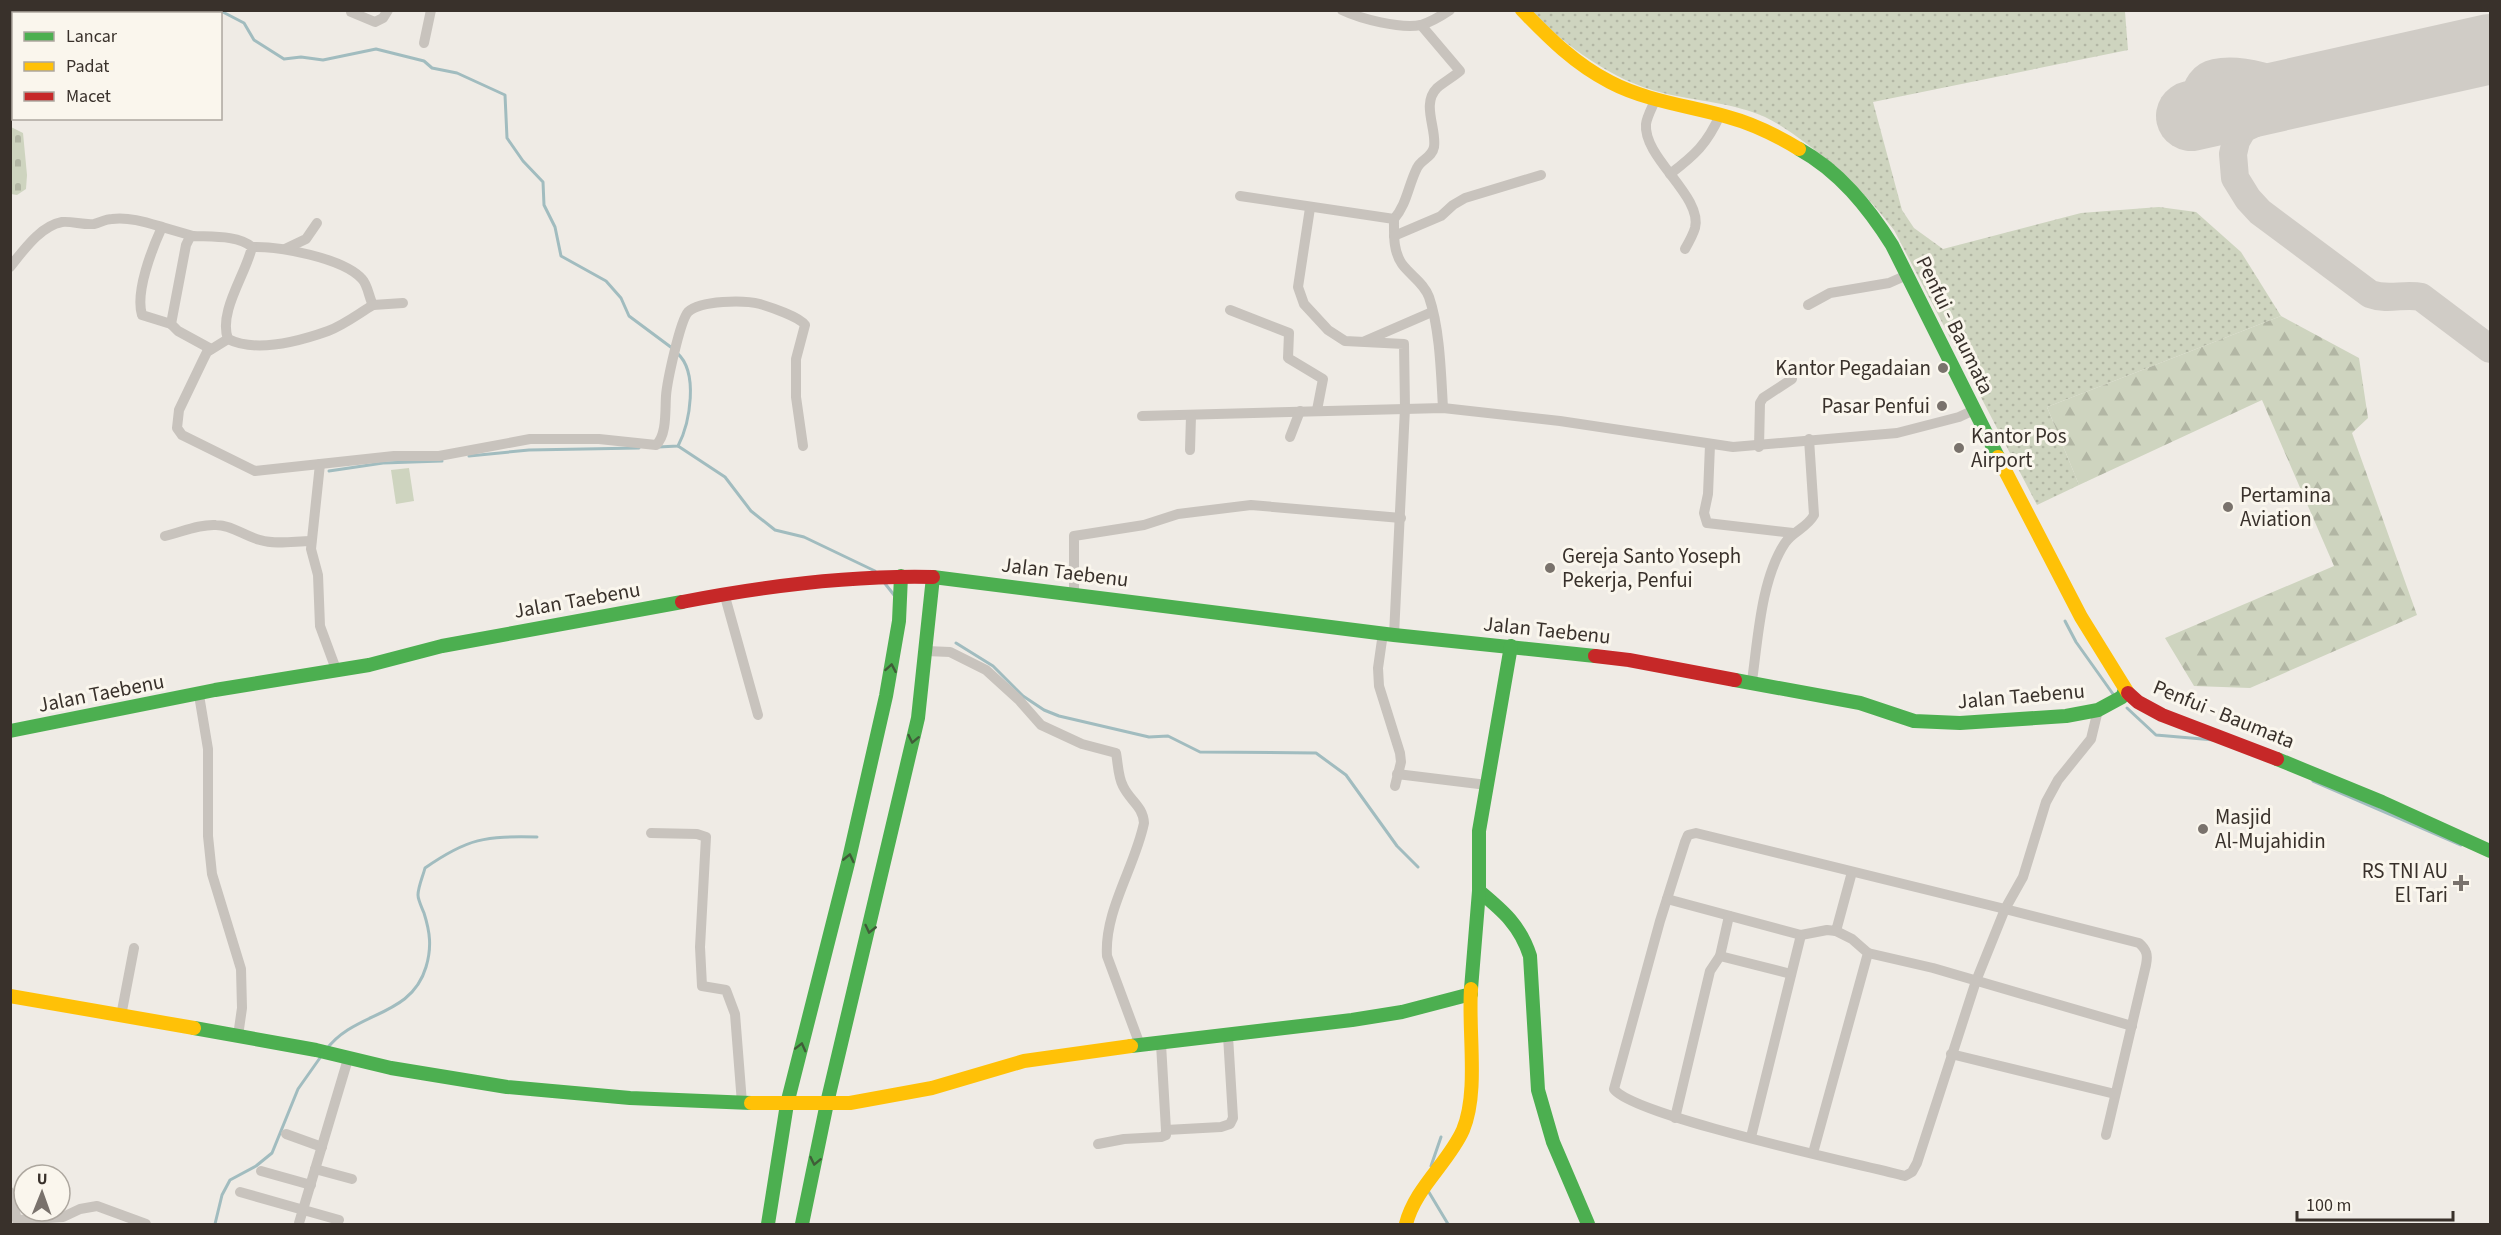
<svg xmlns="http://www.w3.org/2000/svg" width="2501" height="1235" font-family="'Source Sans 3',sans-serif">
  <style>
    .grass { fill: url(#grass-dots) }
    .forest { fill: url(#forest-firs) }
    .cemetery { fill: url(#cemetery-stones) }
    .pitch { fill: #ced4bf }
    .lines { fill: none; stroke-linecap: round; stroke-linejoin: round }
    .stream { stroke: #a1bcbf; stroke-width: 3 }
    .taxiway { stroke: #d0ccc6; stroke-width: 28 }
    .runway { stroke: #d0ccc6; stroke-width: 70 }
    .street { stroke: #c8c3bd; stroke-width: 10 }
    .fast { stroke: #4caf50; stroke-width: 14 }
    .slow { stroke: #ffc107; stroke-width: 14 }
    .jam { stroke: #c62828; stroke-width: 14 }
    .oneway { stroke: #405d38 }
    .poi-dot { fill: #79726c; stroke: #faf6ed; stroke-width: 2 }
    .labels { text-anchor: middle; dominant-baseline: central; stroke-width: 6; stroke-linejoin: round; paint-order: stroke }
    .street-label { font-size: 21px; fill: #39312b; stroke: #faf6ed }
    .poi-label { font-size: 21px; fill: #39312b; stroke: #faf6ed; text-anchor: start }
  </style>
  <defs>
    <pattern id="grass-dots" width="8" height="8" patternUnits="userSpaceOnUse" patternTransform="scale(1.5)"><rect width="8" height="8" fill="#ced4bf"/><path d="M2 2h.1M6 6h.1" fill="none" stroke="#b2b6a4" stroke-width="1.8" stroke-linecap="round"/></pattern>
    <pattern id="forest-firs" width="22" height="20" patternUnits="userSpaceOnUse" patternTransform="scale(1.5)"><rect width="22" height="20" fill="#ced4bf"/><path d="M5 1l3.5 6h-7zM16 11l3.5 6h-7z" fill="#b2b6a4"/></pattern>
    <pattern id="cemetery-stones" width="16" height="16" patternUnits="userSpaceOnUse" patternTransform="scale(1.5)"><rect width="16" height="16" fill="#ced4bf"/><path d="M2 7V4a2 2 0 0 1 4 0v3zM10 15v-3a2 2 0 0 1 4 0v3z" fill="#b2b6a4"/></pattern>
  </defs>
  <rect width="100%" height="100%" fill="#efebe5"/>
  <path class="grass" d="M1529 11H2133L2125 12 2128 50 1873 102 1902 210 1914 228 1943 249 2081 213 2159 207 2196 212 2241 252 2281 316 2047 407 2079 485 2037 505 1894 230C1866 194 1843 171 1807 144 1793 134 1780 124 1765 117 1734 103 1696 101 1663 93 1610 80 1568 46 1529 11Z"/>
  <polygon class="forest" points="2281,316 2359,358 2368,418 2352,433 2417,615 2250,688 2194,686 2165,638 2334,566 2262,400 2079,485 2047,407"/>
  <polygon class="cemetery" points="11,127 23,133 27,175 26,189 17,195 11,194"/>
  <polygon class="pitch" points="409,468 414,501 396,504 391,470"/>
  <g class="lines">
    <g class="stream">
      <polyline points="219,10 244,23 254,40 284,59 301,57 323,60 376,49 424,61 432,68 457,73 505,95 507,138 523,161 543,182 544,205 555,227 561,256 606,281 621,298 629,316 672,348"/>
      <polyline points="678,446 725,477 751,511 775,530 804,537 875,571"/>
      <path d="M658 447 678 446C690 423 699 372 677 353"/>
      <polyline points="469,456 529,450 639,448"/>
      <polyline points="329,471 383,463 442,461"/>
      <polyline points="883,581 894,595"/>
      <polyline points="2065,621 2076,642 2113,694"/>
      <polyline points="956,643 993,666 1023,696 1044,710 1059,716 1149,737 1168,736 1200,752 1316,753 1346,775 1397,846 1418,867"/>
      <polyline points="2127,708 2156,735 2214,740"/>
      <polyline points="2313,781 2461,845"/>
      <path d="M326 1050C354 1011 411 1018 426 967 432 947 430 932 424 913 422 908 418 900 418 895 418 887 423 876 425 868 468 838 485 836 537 837"/>
      <polyline points="1431,1166 1441,1137"/>
      <polyline points="1427,1189 1448,1224"/>
      <polyline points="215,1224 222,1195 230,1180 256,1166 272,1153 298,1089 322,1055"/>
    </g>
    <g class="taxiway">
      <path d="M2305 91 2274 114 2243 129 2236 141 2233 154 2235 178 2248 199 2260 212 2370 294C2389 301 2404 293 2421 297L2490 349"/>
      <path d="M2243 129C2234 129 2220 130 2211 126 2189 116 2190 78 2215 73 2243 67 2280 81 2305 91"/>
    </g>
    <polyline class="runway" points="2191,116 2490,49"/>
    <g class="street">
      <path d="M1342 10C1361 19 1400 29 1421 25 1431 22 1441 16 1450 10"/>
      <polyline points="351,12 375,22 383,18 388,10"/>
      <polyline points="424,43 431,10"/>
      <path d="M1656 98C1653 106 1647 116 1646 124 1643 158 1703 196 1695 228 1693 235 1689 242 1685 249"/>
      <path d="M1670 174C1695 155 1707 144 1720 115"/>
      <path d="M1240 196 1394 219C1407 204 1408 186 1417 168 1421 159 1432 158 1434 147 1437 129 1421 104 1437 88 1444 82 1453 77 1460 71L1421 25"/>
      <polyline points="1310,208 1298,287 1304,304 1328,330 1345,341 1404,344 1405,408 1394,635"/>
      <path d="M1394 219C1394 235 1393 251 1402 264 1411 276 1424 283 1429 297 1440 329 1441 374 1443 408"/>
      <polyline points="1394,236 1441,216 1453,205 1465,198 1541,175"/>
      <path d="M252 247C279 246 343 258 362 279 368 285 369 298 373 305L403 303"/>
      <polyline points="285,249 306,239 317,223"/>
      <path d="M10 267C23 251 40 226 62 222 72 221 83 225 94 224 100 223 105 219 112 219 129 217 145 222 162 227"/>
      <polyline points="1808,305 1830,293 1889,283 1907,275"/>
      <polyline points="1230,310 1289,333 1288,358 1323,379 1317,410"/>
      <path d="M171 324 142 315C135 292 152 249 162 227L193 236"/>
      <path d="M228 339 207 352 203 360 179 410 177 428 182 435 255 471 394 456H439L530 439H599L656 445C667 435 665 411 666 396 667 382 680 321 688 312 701 300 744 300 760 304 770 307 800 317 805 325L796 359V397L803 446"/>
      <path d="M228 339C256 353 300 341 328 331 344 325 358 314 373 305"/>
      <polyline points="1365,341 1432,312"/>
      <path d="M211 349 178 331 171 324 186 245 190 237 193 236C211 237 238 235 252 247 246 274 218 312 228 339"/>
      <polyline points="1142,416 1443,408 1560,421 1733,447 1897,433 1959,417 1974,410"/>
      <polyline points="1290,437 1300,411"/>
      <polyline points="1710,445 1708,494 1704,513 1707,523 1793,533"/>
      <polyline points="1759,447 1760,403 1763,398 1792,379"/>
      <polyline points="1190,450 1191,416"/>
      <polyline points="320,464 311,549 318,575 320,626 337,672"/>
      <path d="M165 536C182 532 199 524 216 525 232 525 244 536 260 540 276 545 295 541 311 541"/>
      <polyline points="724,593 758,715"/>
      <polyline points="1074,595 1074,536 1144,525 1178,514 1251,505 1401,518"/>
      <polyline points="1383,633 1378,668 1379,686 1400,753 1401,762 1395,786"/>
      <path d="M926 651 950 652 986 670 1019 700 1041 725 1082 744 1116 753C1118 763 1118 777 1123 786 1130 801 1143 806 1144 823 1135 867 1104 911 1107 956L1140 1045"/>
      <path d="M1752 681C1758 639 1761 579 1785 543 1793 531 1807 528 1814 515L1809 439"/>
      <polyline points="199,695 208,749 208,836 212,874 241,969 242,1008 238,1036"/>
      <path d="M2098 710 2091 739 2058 780 2046 802 2023 877 2005 909 2139 943C2147 950 2148 955 2146 965L2106 1135"/>
      <polyline points="1397,774 1487,785"/>
      <polyline points="651,833 697,834 706,837 700,947 702,986 726,990 735,1014 742,1103"/>
      <path d="M1696 833 2005 909 1976 981 1917 1163 1912 1172 1905 1176C1859 1164 1633 1116 1614 1089L1660 921 1685 842 1688 835Z"/>
      <polyline points="1667,899 1801,935 1827,930 1836,931 1852,872"/>
      <polyline points="1868,953 1933,968 2132,1026"/>
      <polyline points="1720,956 1791,974"/>
      <polyline points="121,1016 134,948"/>
      <polyline points="1161,1044 1166,1130 1221,1127 1230,1124 1233,1118 1228,1036"/>
      <polyline points="1951,1054 2115,1094"/>
      <polyline points="1675,1118 1710,971 1720,956 1729,916"/>
      <polyline points="286,1134 322,1147"/>
      <polyline points="1751,1137 1801,935"/>
      <polyline points="1098,1144 1124,1139 1161,1137 1166,1135 1166,1130"/>
      <polyline points="1813,1153 1868,953 1852,939 1836,931"/>
      <polyline points="315,1169 352,1179"/>
      <polyline points="261,1171 311,1185"/>
      <polyline points="10,1192 18,1224"/>
      <polyline points="240,1192 339,1220"/>
      <polyline points="18,1220 63,1217 80,1209 97,1206 146,1224"/>
      <polyline points="299,1223 348,1059"/>
    </g>
    <g class="fast">
      <path d="M1799 149C1839 171 1868 207 1892 245L1998 457"/>
      <polyline points="933,577 1394,635 1595,656"/>
      <polyline points="1735,680 1860,703 1914,721 1960,723 2066,716 2098,710 2122,697 2125,690"/>
      <polyline points="10,731 215,690 369,665 442,646 682,602"/>
      <polyline points="2277,759 2382,802 2490,851"/>
      <path d="M1479 891C1503 911 1520 925 1530 956L1538 1090 1553 1142 1588 1224"/>
      <polyline points="1471,989 1479,891 1479,831 1511,646"/>
      <polyline points="194,1028 316,1050 391,1068 507,1087 630,1098 751,1103"/>
      <polyline points="1131,1046 1352,1020 1402,1012 1471,994"/>
      <polyline points="768,1224 787,1104 848,863 886,696 899,621 901,576"/>
      <polyline points="802,1224 827,1103 918,718 933,577"/>
    </g>
    <g class="slow">
      <path d="M1522 10C1549 38 1575 64 1610 82 1646 101 1690 106 1728 117 1754 124 1776 135 1799 149"/>
      <polyline points="1998,457 2081,617 2128,693"/>
      <polyline points="10,996 194,1028"/>
      <polyline points="751,1103 850,1103 932,1088 1024,1061 1131,1046"/>
      <path d="M1406 1224C1415 1188 1449 1162 1463 1130 1479 1092 1468 1032 1471 989"/>
    </g>
    <g class="jam">
      <path d="M682 602C765 586 848 575 933 577"/>
      <polyline points="1595,656 1629,660 1735,680"/>
      <polyline points="2128,693 2138,702 2162,715 2277,759"/>
    </g>
  </g>
  <defs><path id="oneway-chevron" d="M-2-3.5L2.5 0L-2 3.5" fill="none" stroke-width="1.6" stroke-linecap="round" stroke-linejoin="round" transform="scale(1.5)"/></defs>
  <g class="oneway">
    <use href="#oneway-chevron" transform="translate(891 668) rotate(-80)"/>
    <use href="#oneway-chevron" transform="translate(913 739) rotate(102)"/>
    <use href="#oneway-chevron" transform="translate(849 858) rotate(-77)"/>
    <use href="#oneway-chevron" transform="translate(870 929) rotate(103)"/>
    <use href="#oneway-chevron" transform="translate(801 1047) rotate(-76)"/>
    <use href="#oneway-chevron" transform="translate(815 1161) rotate(102)"/>
  </g>
  <g class="poi-dot">
    <circle cx="1943" cy="368" r="6"/>
    <circle cx="1942" cy="406" r="6"/>
    <circle cx="1959" cy="448" r="6"/>
    <circle cx="2228" cy="507" r="6"/>
    <circle cx="1550" cy="568" r="6"/>
    <circle cx="2203" cy="829" r="6"/>
    <path d="M2458 874h6v6h6v6h-6v6h-6v-6h-6v-6h6z"/>
  </g>
  <g class="labels">
    <g class="street-label">
      <text transform="translate(1955 325) rotate(64)">Penfui - Baumata</text>
      <text transform="translate(1065 572) rotate(7)">Jalan Taebenu</text>
      <text transform="translate(577 600) rotate(-10)">Jalan Taebenu</text>
      <text transform="translate(1547 630) rotate(6)">Jalan Taebenu</text>
      <text transform="translate(101 693) rotate(-11)">Jalan Taebenu</text>
      <text transform="translate(2021 696) rotate(-5)">Jalan Taebenu</text>
      <text transform="translate(2224 714) rotate(22)">Penfui - Baumata</text>
    </g>
    <g class="poi-label">
      <text x="1931" y="368" text-anchor="end">Kantor Pegadaian</text>
      <text x="1930" y="406" text-anchor="end">Pasar Penfui</text>
      <text x="1971" y="436">Kantor Pos<tspan x="1971" dy="24">Airport</tspan></text>
      <text x="2240" y="495">Pertamina<tspan x="2240" dy="24">Aviation</tspan></text>
      <text x="1562" y="556">Gereja Santo Yoseph<tspan x="1562" dy="24">Pekerja, Penfui</tspan></text>
      <text x="2215" y="817">Masjid<tspan x="2215" dy="24">Al-Mujahidin</tspan></text>
      <text x="2448" y="871" text-anchor="end">RS TNI AU<tspan x="2448" dy="24">El Tari</tspan></text>
    </g>
  </g>
  <rect width="2501" height="1235" fill="none" stroke="#39312b" stroke-width="24"/>
  <rect x="12" y="12" width="210" height="108" fill="#faf6ed" stroke="#ada79f" stroke-width="1.5"/>
  <rect x="24" y="32" width="30" height="9" fill="#4caf50" stroke="#ada79f" stroke-width="1.5"/>
  <text x="66" y="42" font-size="18" fill="#39312b">Lancar</text>
  <rect x="24" y="62" width="30" height="9" fill="#ffc107" stroke="#ada79f" stroke-width="1.5"/>
  <text x="66" y="72" font-size="18" fill="#39312b">Padat</text>
  <rect x="24" y="92" width="30" height="9" fill="#c62828" stroke="#ada79f" stroke-width="1.5"/>
  <text x="66" y="102" font-size="18" fill="#39312b">Macet</text>
  <g transform="translate(42 1193) rotate(1)"><circle r="28" fill="#faf6ed" stroke="#ada79f" stroke-width="1.5"/>
  <path d="M0-4.5L10 22L0 15L-10 22Z" fill="#79726c"/>
  <text y="-9" font-size="16" font-weight="bold" text-anchor="middle" fill="#39312b">U</text>
  </g>
  <path d="M2297 1211v9h156v-9" fill="none" stroke="#39312b" stroke-width="3"/>
  <text x="2306" y="1211" font-size="18" fill="#39312b" stroke="#faf6ed" stroke-width="4.5" paint-order="stroke">100 m</text>
</svg>
